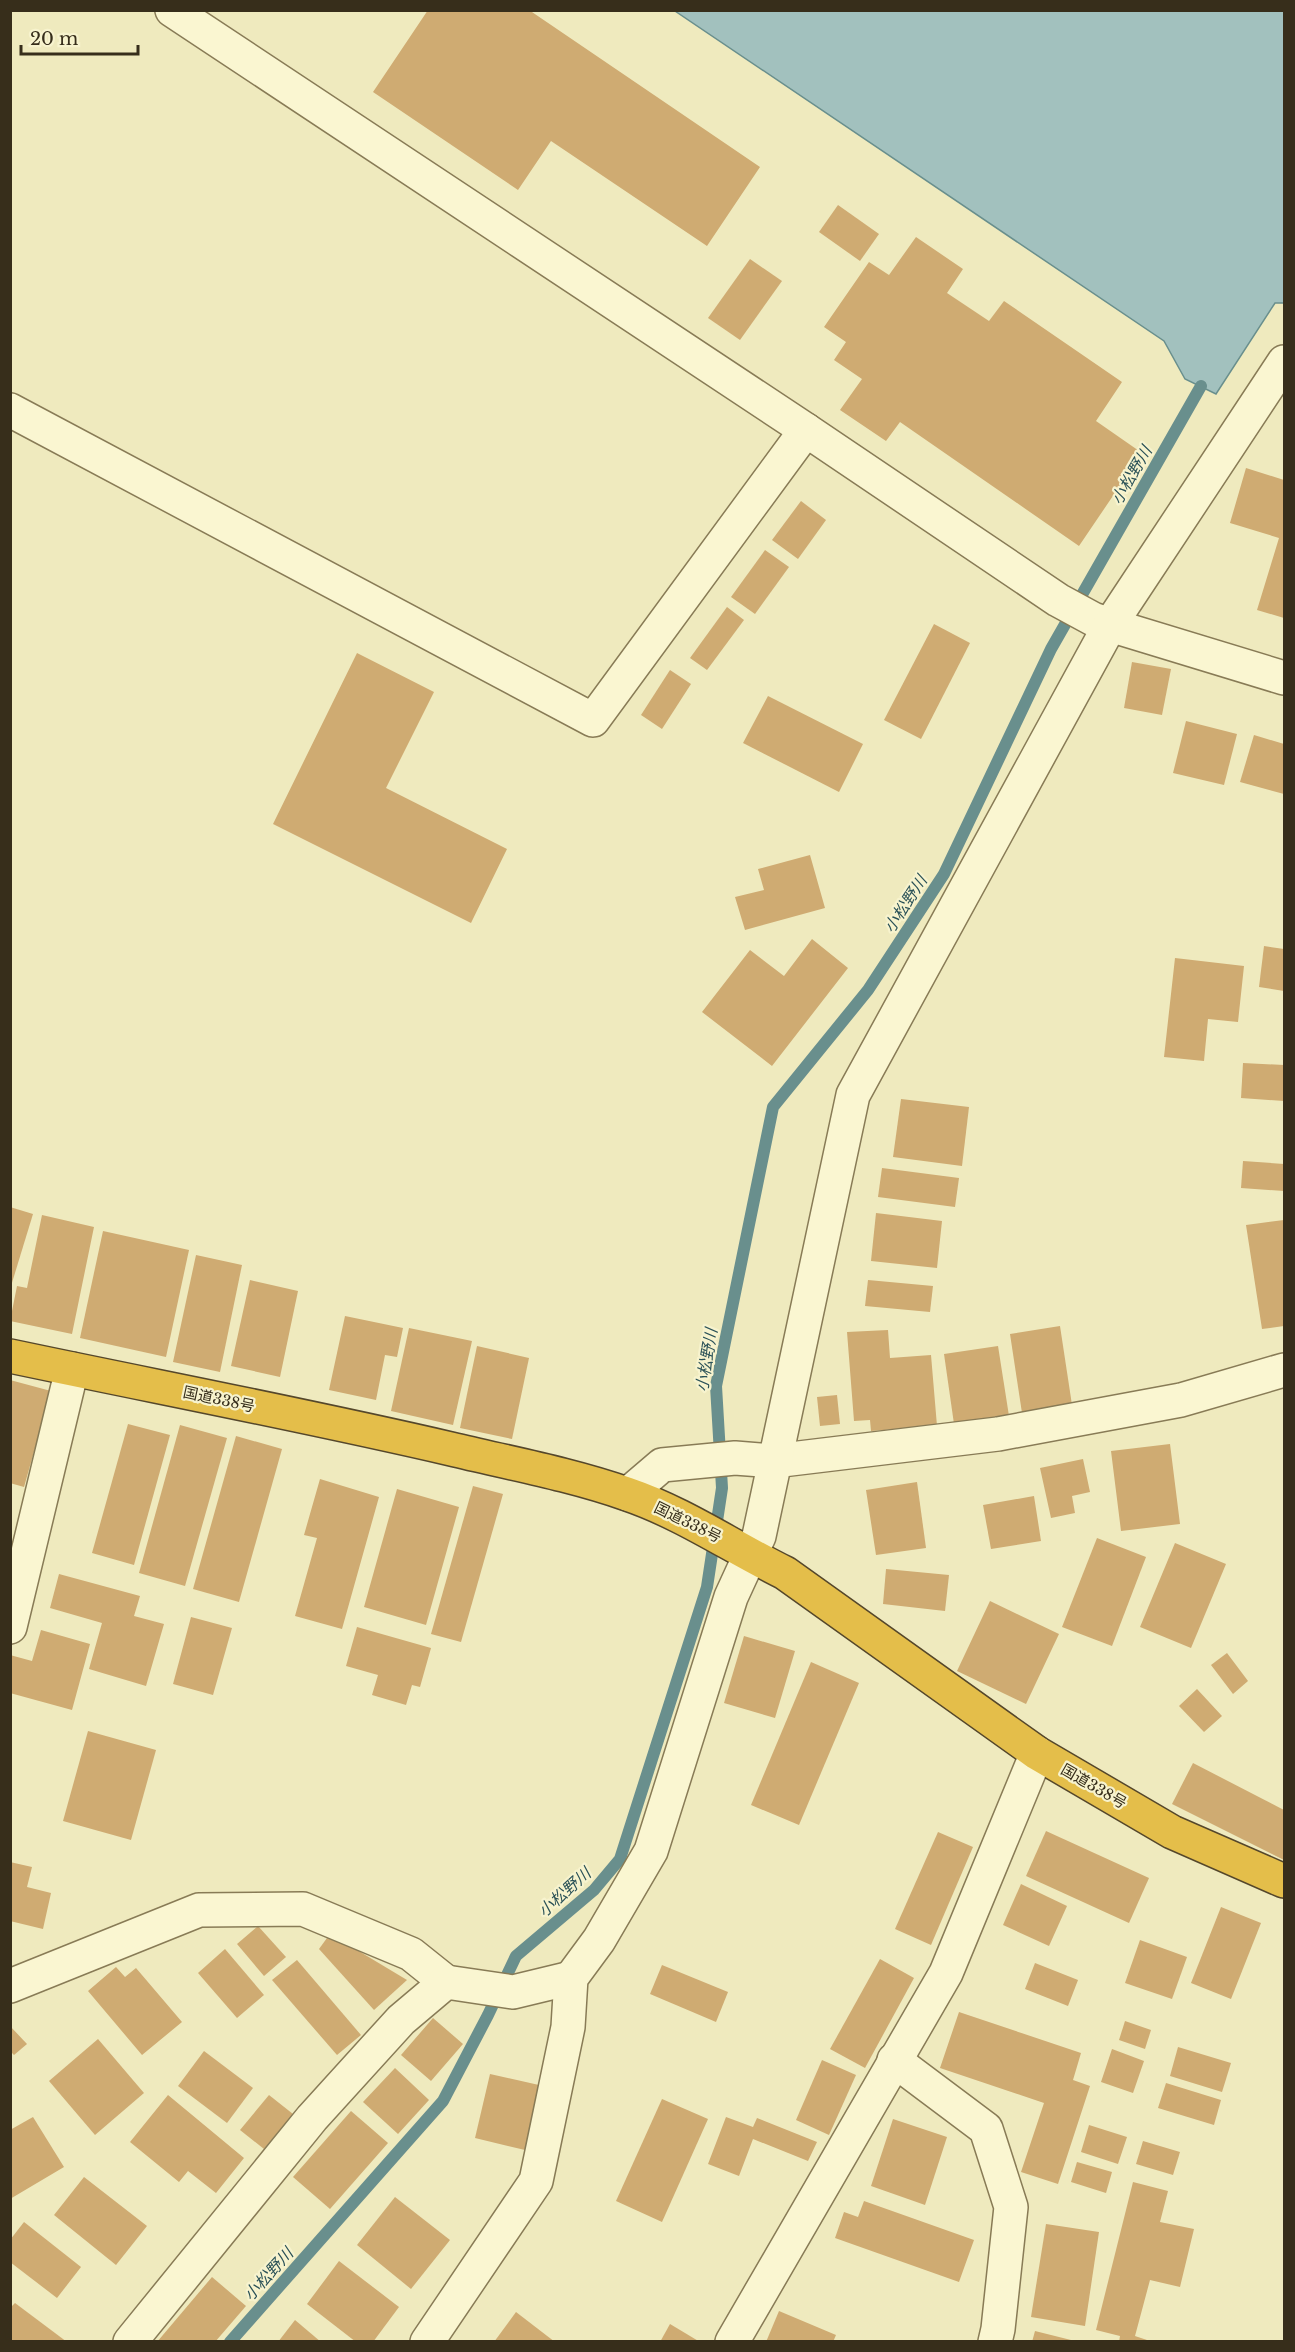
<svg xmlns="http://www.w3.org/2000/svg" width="1295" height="2352" font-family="'Libre Baskerville','Noto Sans JP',serif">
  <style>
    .water { fill: #a2c1be; stroke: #698f8d; stroke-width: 1.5 }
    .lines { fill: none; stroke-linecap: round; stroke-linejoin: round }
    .stream { stroke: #698f8d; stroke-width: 12 }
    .building { fill: #cfab72 }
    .minor-casing { stroke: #887b56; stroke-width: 36 }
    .highway-casing { stroke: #55472b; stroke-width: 36 }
    .minor { stroke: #faf6d1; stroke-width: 33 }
    .highway { stroke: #e4be4a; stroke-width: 33 }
    .labels { text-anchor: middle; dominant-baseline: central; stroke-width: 4.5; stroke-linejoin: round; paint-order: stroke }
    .street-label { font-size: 15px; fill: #372e1b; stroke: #f7f3ce }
    .water-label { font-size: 16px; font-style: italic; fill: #2a5157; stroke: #f7f3ce }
  </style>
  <rect width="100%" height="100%" fill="#efeabe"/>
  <polygon class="water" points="675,11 1284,11 1284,303 1275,303 1216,394 1185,379 1164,341"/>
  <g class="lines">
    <polyline class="stream" points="230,2342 443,2101 488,2015 516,1956 594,1890 620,1859 707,1587 722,1488 716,1386 773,1107 868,990 944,874 1051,649 1201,386"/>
  </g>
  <g class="building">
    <polygon points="428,10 529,10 760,167 707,246 551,141 518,190 373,92"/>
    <polygon points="838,205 879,234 860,261 819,232"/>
    <polygon points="916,237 963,269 947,293 989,321 1004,301 1122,382 1096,421 1142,453 1079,546 900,422 886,441 840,410 862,379 834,360 846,342 824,327 869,262 889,275"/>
    <polygon points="750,259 782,281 740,340 708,318"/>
    <polygon points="1246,468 1284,480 1284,618 1257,610 1279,538 1230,523"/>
    <polygon points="801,501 826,520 798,559 772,540"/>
    <polygon points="765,550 789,567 755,614 731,597"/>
    <polygon points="727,607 744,620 707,670 690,658"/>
    <polygon points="934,624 970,643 921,739 884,720"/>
    <polygon points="357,653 434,692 386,788 507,849 471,923 273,824"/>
    <polygon points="1132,662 1171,669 1162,715 1124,708"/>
    <polygon points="670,670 691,684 662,729 641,715"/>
    <polygon points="768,696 863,744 839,792 743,743"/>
    <polygon points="1186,721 1237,734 1224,785 1173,773"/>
    <polygon points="1254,735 1284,744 1284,794 1240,782"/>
    <polygon points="810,855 825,908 745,930 735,897 764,890 758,869"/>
    <polygon points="812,939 848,968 772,1066 702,1012 750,950 784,976"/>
    <polygon points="1264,946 1284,949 1284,991 1259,987"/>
    <polygon points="1175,958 1244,966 1238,1022 1208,1019 1204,1061 1164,1057"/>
    <polygon points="1243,1063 1284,1065 1284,1101 1241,1098"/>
    <polygon points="901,1099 969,1107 962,1166 893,1157"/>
    <polygon points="1243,1161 1284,1164 1284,1191 1241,1188"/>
    <polygon points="882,1168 959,1178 955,1207 878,1197"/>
    <polygon points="10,1207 33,1214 11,1286 10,1286"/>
    <polygon points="876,1213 942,1221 937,1268 871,1261"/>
    <polygon points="42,1215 94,1227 72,1334 10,1321 17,1286 27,1288"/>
    <polygon points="1284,1220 1284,1326 1262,1329 1246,1225"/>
    <polygon points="103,1231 189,1250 166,1357 80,1338"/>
    <polygon points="196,1255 242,1265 220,1372 173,1362"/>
    <polygon points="250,1280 298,1291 280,1377 231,1366"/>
    <polygon points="868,1280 933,1286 930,1312 865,1306"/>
    <polygon points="345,1316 403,1328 397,1357 385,1355 376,1400 329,1390"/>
    <polygon points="1060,1326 1072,1405 1022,1413 1010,1334"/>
    <polygon points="409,1328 472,1341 453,1425 391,1411"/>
    <polygon points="888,1330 890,1358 931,1355 937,1426 871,1431 870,1420 854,1421 847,1332"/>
    <polygon points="477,1346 529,1358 512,1439 460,1428"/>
    <polygon points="998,1346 1009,1416 954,1424 944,1354"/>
    <polygon points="10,1380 51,1391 24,1487 10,1483"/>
    <polygon points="837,1395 840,1424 820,1426 817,1397"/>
    <polygon points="128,1424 170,1435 134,1565 92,1553"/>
    <polygon points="180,1425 227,1438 185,1586 139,1573"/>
    <polygon points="236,1436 282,1449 239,1602 193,1589"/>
    <polygon points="1170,1444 1180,1524 1121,1531 1111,1451"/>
    <polygon points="1083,1459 1090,1492 1072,1496 1075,1513 1051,1518 1040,1468"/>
    <polygon points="320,1479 379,1497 342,1629 295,1616 317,1538 304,1535"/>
    <polygon points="917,1482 926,1548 876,1555 866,1490"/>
    <polygon points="473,1486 503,1494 461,1642 431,1634"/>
    <polygon points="397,1489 459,1507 426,1625 364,1607"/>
    <polygon points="1034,1496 1041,1541 991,1549 983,1505"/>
    <polygon points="1097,1538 1146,1557 1112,1646 1062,1627"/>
    <polygon points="1175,1543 1226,1564 1191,1648 1140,1627"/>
    <polygon points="886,1569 949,1575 945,1611 883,1604"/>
    <polygon points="59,1574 140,1596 134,1616 164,1624 146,1686 89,1669 102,1623 50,1608"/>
    <polygon points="990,1601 1059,1634 1026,1704 957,1671"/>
    <polygon points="191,1617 232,1628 213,1695 173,1684"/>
    <polygon points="357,1627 431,1648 420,1687 412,1685 406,1705 372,1695 378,1675 346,1666"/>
    <polygon points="41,1630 90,1644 72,1710 10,1693 10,1655 32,1661"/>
    <polygon points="744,1636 795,1651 775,1718 724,1703"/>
    <polygon points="1227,1653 1248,1681 1233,1694 1211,1665"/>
    <polygon points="811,1662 859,1683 799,1825 751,1805"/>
    <polygon points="1197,1689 1222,1716 1204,1732 1179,1706"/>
    <polygon points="88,1731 156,1750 131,1840 63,1821"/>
    <polygon points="1193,1763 1284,1810 1284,1860 1172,1804"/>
    <polygon points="1046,1831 1149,1878 1129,1923 1026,1876"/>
    <polygon points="938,1832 973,1847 931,1945 895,1929"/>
    <polygon points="10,1862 32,1867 27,1887 51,1893 43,1929 10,1921"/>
    <polygon points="1021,1884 1067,1906 1049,1946 1003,1925"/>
    <polygon points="1221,1907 1261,1923 1231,1999 1191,1983"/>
    <polygon points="258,1926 286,1957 264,1976 237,1944"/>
    <polygon points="327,1938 352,1947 407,1980 374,2010 319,1949"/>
    <polygon points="1140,1940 1187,1957 1172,1999 1125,1983"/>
    <polygon points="225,1949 264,1995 237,2018 198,1973"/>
    <polygon points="880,1959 914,1978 865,2068 830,2049"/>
    <polygon points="297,1960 361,2035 337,2055 272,1980"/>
    <polygon points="1035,1963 1078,1980 1068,2006 1025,1989"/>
    <polygon points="662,1965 728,1992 716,2022 650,1994"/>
    <polygon points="116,1967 125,1977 136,1968 182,2022 142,2055 88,1991"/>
    <polygon points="959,2012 1081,2053 1073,2080 1090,2086 1058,2184 1021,2172 1044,2103 940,2068"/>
    <polygon points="433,2018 463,2044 431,2081 401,2055"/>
    <polygon points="1125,2021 1151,2030 1145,2049 1119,2040"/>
    <polygon points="10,2026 27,2044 14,2055 10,2051"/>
    <polygon points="98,2039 144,2093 95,2135 49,2081"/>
    <polygon points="1178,2047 1231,2063 1222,2092 1170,2076"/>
    <polygon points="1112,2049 1144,2061 1133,2093 1101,2082"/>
    <polygon points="204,2051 253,2088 227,2123 178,2086"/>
    <polygon points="822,2060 856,2075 829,2135 796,2120"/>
    <polygon points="395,2068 429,2100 398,2134 363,2102"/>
    <polygon points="490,2074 539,2085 525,2150 475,2138"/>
    <polygon points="1166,2083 1221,2100 1214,2125 1158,2108"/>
    <polygon points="168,2095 244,2158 216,2193 188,2171 179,2182 130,2142"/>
    <polygon points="269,2095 293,2114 264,2149 240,2130"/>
    <polygon points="662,2099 708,2119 662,2222 616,2201"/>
    <polygon points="351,2111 388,2143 330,2209 293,2177"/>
    <polygon points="33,2117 64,2167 10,2199 10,2130"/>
    <polygon points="726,2117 753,2127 757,2118 817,2142 808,2161 753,2139 739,2176 708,2164"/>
    <polygon points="893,2119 947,2137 925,2205 871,2186"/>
    <polygon points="1089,2125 1127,2137 1118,2164 1081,2152"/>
    <polygon points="1143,2141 1180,2152 1173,2175 1136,2164"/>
    <polygon points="1077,2162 1112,2172 1106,2193 1071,2182"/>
    <polygon points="84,2177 147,2226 116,2265 54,2215"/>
    <polygon points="1133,2182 1168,2191 1160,2222 1194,2229 1180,2287 1150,2280 1135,2336 1153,2342 1119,2342 1120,2336 1096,2330"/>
    <polygon points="395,2197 450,2240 411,2289 357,2245"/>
    <polygon points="864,2201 974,2240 959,2282 835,2238 844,2212 858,2217"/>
    <polygon points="24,2222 81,2267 57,2298 10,2262 10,2240"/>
    <polygon points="1046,2224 1099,2232 1085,2326 1031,2317"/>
    <polygon points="339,2261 399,2307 373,2342 356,2342 307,2304"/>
    <polygon points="212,2277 246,2306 215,2342 157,2342"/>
    <polygon points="15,2303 67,2342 10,2342 10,2308"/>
    <polygon points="779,2311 836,2335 833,2342 766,2342"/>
    <polygon points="516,2312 555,2342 494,2342"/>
    <polygon points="295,2320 321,2342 278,2342"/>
    <polygon points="670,2324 700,2342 660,2342"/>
    <polygon points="1035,2331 1075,2341 1074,2342 1032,2342"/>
  </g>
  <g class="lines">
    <defs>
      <g id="minor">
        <polyline points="172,10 806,430 1058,600 1093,619 1110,625 1284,678"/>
        <polyline points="10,410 593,720 806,430"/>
        <polyline points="628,1494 662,1465 735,1458 774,1461 998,1434 1181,1400 1284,1370"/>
        <polyline points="10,1627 72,1369"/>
        <polyline points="10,1986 199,1910 303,1909 411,1954 446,1982"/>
        <polyline points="894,2060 986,2129 1011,2207 998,2329 995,2342"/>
        <polyline points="130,2342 312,2118 401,2020 446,1982 513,1992 571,1978"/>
        <polyline points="427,2342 536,2181 568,2027 571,1978 599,1940 651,1851 731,1597 759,1536 853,1095 1110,625 1284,362"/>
        <polyline points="732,2342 946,1973 1037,1753"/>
      </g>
      <path id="highway" d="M10 1356C157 1387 305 1415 451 1449 509 1463 570 1474 627 1494 683 1513 732 1547 785 1573L1037 1753 1172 1832 1284 1881"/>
    </defs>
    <use href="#minor" class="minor-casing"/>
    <use href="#highway" class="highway-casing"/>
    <use href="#minor" class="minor"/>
    <use href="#highway" class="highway"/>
  </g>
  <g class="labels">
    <g class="street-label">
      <text transform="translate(219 1399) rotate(12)">国道338号</text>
      <text transform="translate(688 1522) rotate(26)">国道338号</text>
      <text transform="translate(1094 1786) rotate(30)">国道338号</text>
    </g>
    <g class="water-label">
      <text transform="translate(1131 475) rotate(-60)">小松野川</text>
      <text transform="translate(905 904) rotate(-57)">小松野川</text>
      <text transform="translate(706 1360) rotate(-81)">小松野川</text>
      <text transform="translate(564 1892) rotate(-42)">小松野川</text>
      <text transform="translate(268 2274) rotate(-48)">小松野川</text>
    </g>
  </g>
  <rect width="1295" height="2352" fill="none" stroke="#372e1b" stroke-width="24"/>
  <path d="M21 45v9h117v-9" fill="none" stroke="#372e1b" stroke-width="3"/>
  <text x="30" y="45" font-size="18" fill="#372e1b" stroke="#f7f3ce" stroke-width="4.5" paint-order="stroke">20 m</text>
</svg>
